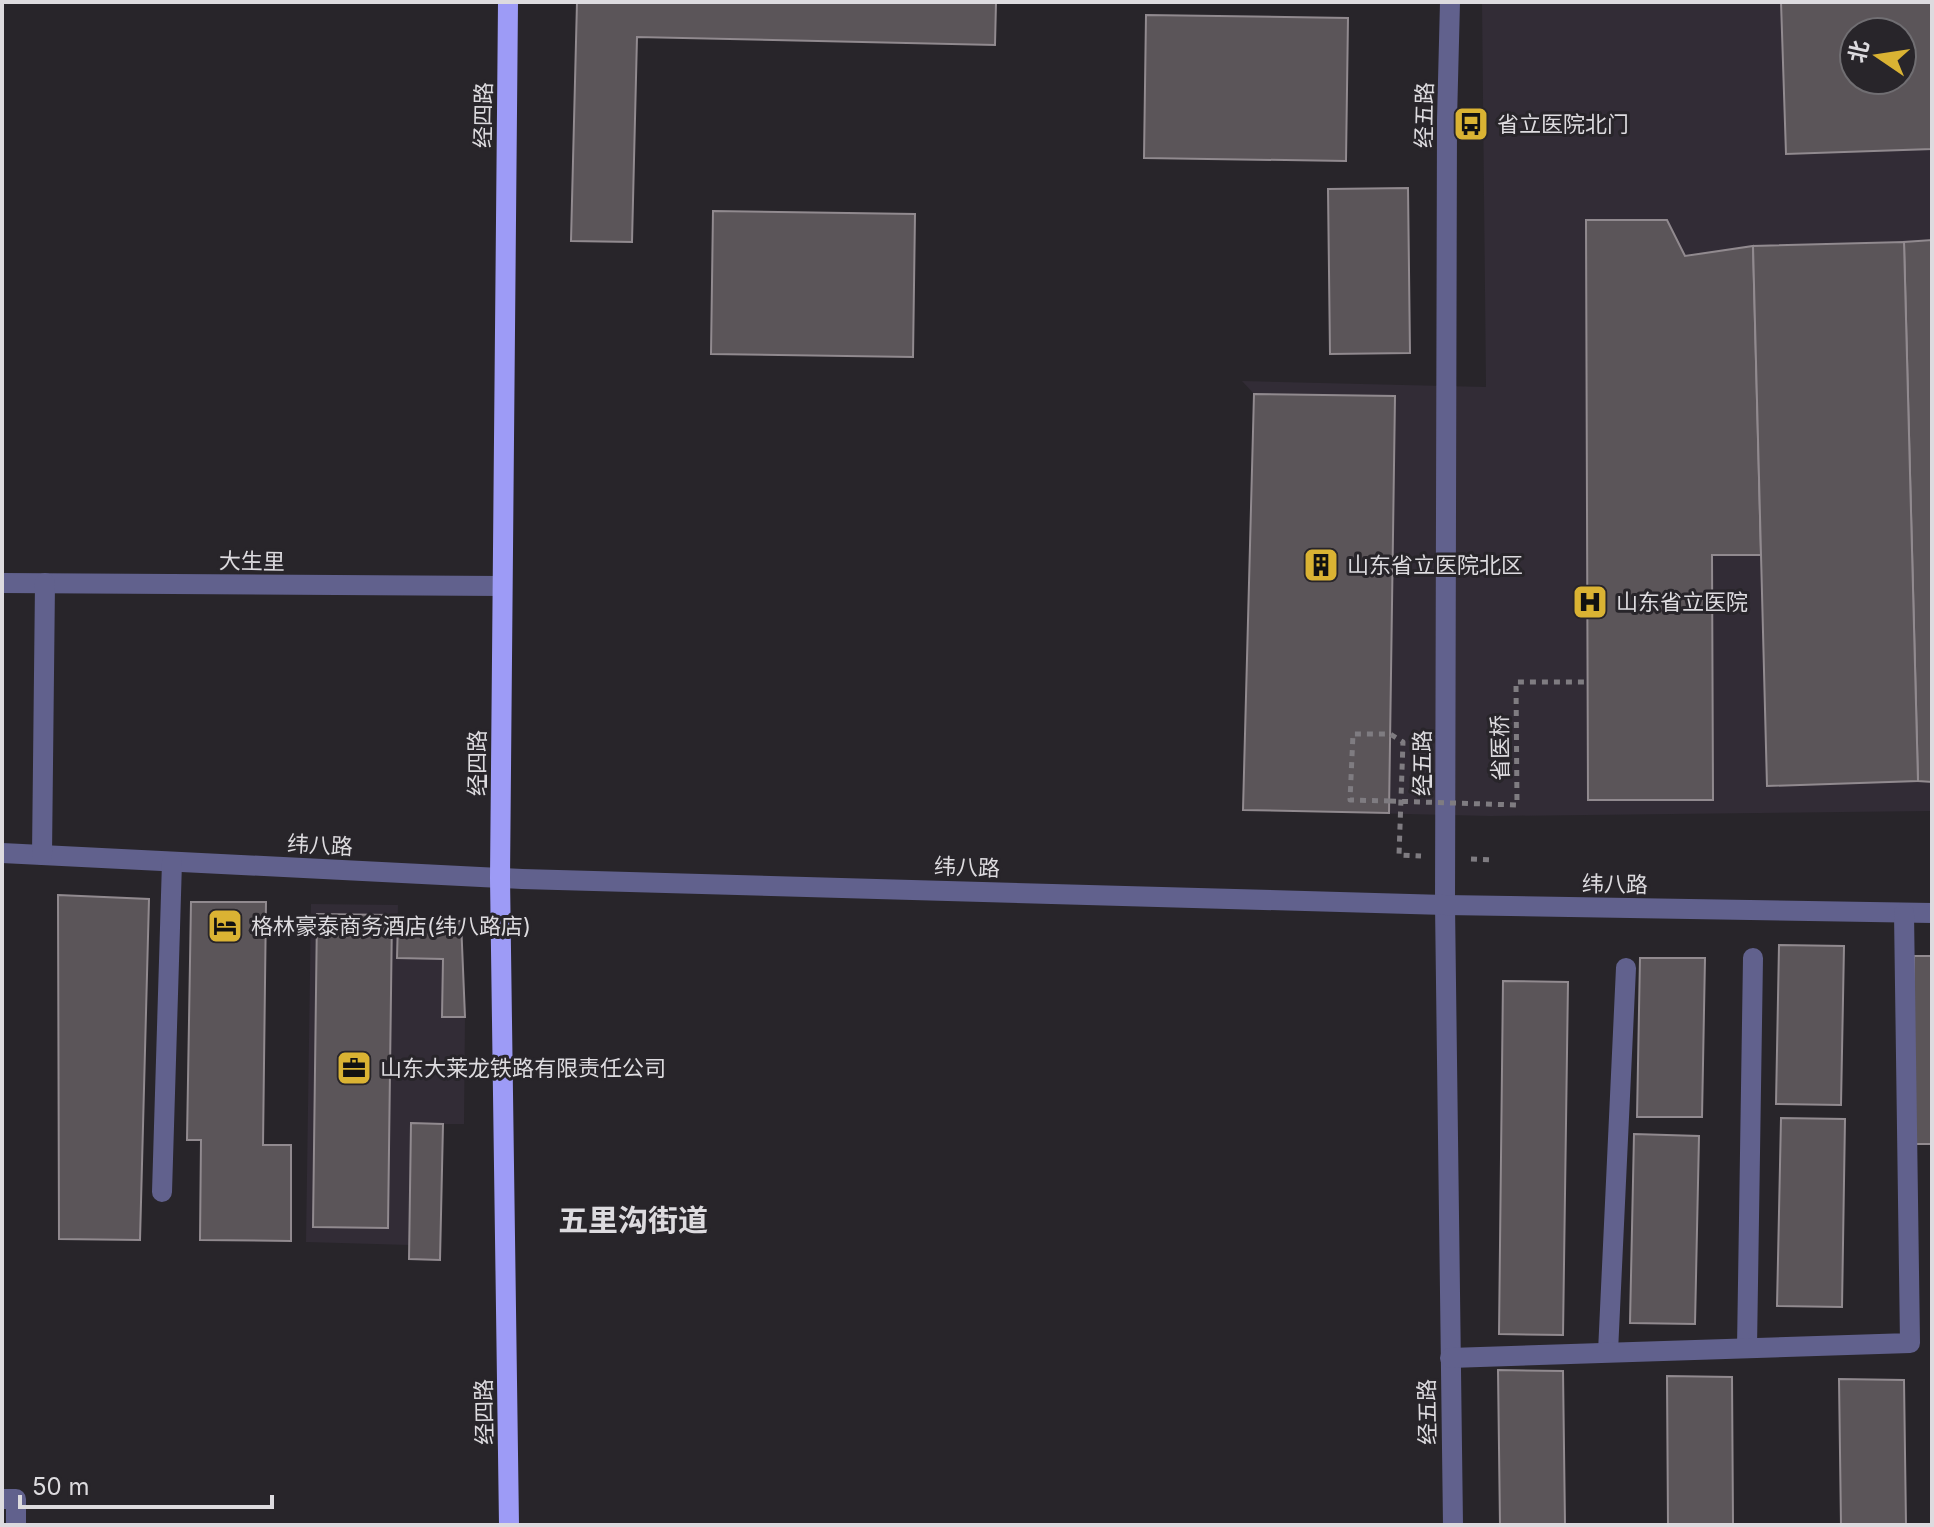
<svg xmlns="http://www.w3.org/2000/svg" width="1934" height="1527" font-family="Inter,'Noto Sans SC',sans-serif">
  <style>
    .built { fill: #322c36; fill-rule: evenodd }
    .building { fill: #5b5559; stroke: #918a8f; stroke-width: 2; fill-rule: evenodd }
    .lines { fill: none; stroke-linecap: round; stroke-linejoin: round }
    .path { stroke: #7f7c81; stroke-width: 5; stroke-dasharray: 6 6; stroke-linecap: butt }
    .minor { stroke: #61618d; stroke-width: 20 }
    .major { stroke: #9d9bf6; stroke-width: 20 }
    .path-bridge { stroke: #7f7c81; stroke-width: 5; stroke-dasharray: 6 6; stroke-linecap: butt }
    .labels { text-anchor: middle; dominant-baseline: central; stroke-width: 6; stroke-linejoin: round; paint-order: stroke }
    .street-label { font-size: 22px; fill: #dddbdf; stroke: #28252a }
    .poi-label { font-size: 22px; fill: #dddbdf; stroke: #28252a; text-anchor: start }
    .district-label { font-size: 30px; font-weight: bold; fill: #dddbdf; stroke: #28252a }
  </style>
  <rect width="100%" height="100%" fill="#28252a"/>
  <g class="built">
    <path d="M1482 2H1932V811L1491 816 1243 810 1254 394 1242 381 1486 387ZM1854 32H1902V80H1854Z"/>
    <polygon points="311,904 398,905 397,958 443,959 442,1016 465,1017 464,1124 411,1124 409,1245 306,1242"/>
  </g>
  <g class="building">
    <polygon points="577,2 996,2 995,45 637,37 632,242 571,241"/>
    <path d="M1781 2H1932V149L1786 154ZM1854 32H1902V80H1854Z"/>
    <polygon points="1146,15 1348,18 1346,161 1144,158"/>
    <polygon points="1408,188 1410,353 1330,354 1328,189"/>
    <polygon points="713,211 915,214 913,357 711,354"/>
    <polygon points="1586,220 1667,220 1685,256 1753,246 1761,555 1712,555 1713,800 1588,800"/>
    <polygon points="1932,240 1932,782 1918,781 1904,242"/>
    <polygon points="1904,242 1918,781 1767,786 1753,246"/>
    <polygon points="1254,394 1395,396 1389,813 1243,810"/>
    <polygon points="58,895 149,899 140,1240 59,1239"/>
    <polygon points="191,902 266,902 263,1145 291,1145 291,1241 200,1240 201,1140 187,1140"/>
    <polygon points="317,914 392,915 388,1228 313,1227"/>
    <polygon points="398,920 461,921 465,1017 442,1017 443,959 397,958"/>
    <polygon points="1779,945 1844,946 1841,1105 1776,1104"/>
    <polygon points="1914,956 1932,956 1932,1144 1911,1144"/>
    <polygon points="1640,958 1705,958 1702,1117 1637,1117"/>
    <polygon points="1503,981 1568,982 1563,1335 1499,1334"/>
    <polygon points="1781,1118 1845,1119 1842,1307 1777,1306"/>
    <polygon points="411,1123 443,1124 440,1260 409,1259"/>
    <polygon points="1634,1134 1699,1136 1695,1324 1630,1323"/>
    <polygon points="1498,1370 1563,1371 1565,1525 1500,1525"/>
    <polygon points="1667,1376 1732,1377 1733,1525 1668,1525"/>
    <polygon points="1839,1379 1904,1380 1906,1525 1841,1525"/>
  </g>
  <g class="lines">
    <g class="path">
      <polyline points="1390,801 1350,800 1353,734 1390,734 1403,742 1399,855 1421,856"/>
      <polyline points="1471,859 1494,860"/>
    </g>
    <g class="minor">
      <polyline points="1450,2 1447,120 1445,905 1453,1525"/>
      <polyline points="2,583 501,586"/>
      <polyline points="2,853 522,879 1445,905 1932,913"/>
      <polyline points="42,855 45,583"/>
      <polyline points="162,1192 172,862"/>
      <polyline points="1747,1348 1753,958"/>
      <polyline points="1608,1352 1626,968"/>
      <polyline points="1450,1358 1910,1343 1904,913"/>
      <polyline points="2,1499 16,1499 16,1525"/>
    </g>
    <polyline class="major" points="508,2 500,878 509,1525"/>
    <polyline class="path-bridge" points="1390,801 1517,805 1516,682 1587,682"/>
  </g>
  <defs>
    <symbol id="bus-square" viewBox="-11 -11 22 22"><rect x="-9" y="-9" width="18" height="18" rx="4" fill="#dab333" stroke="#28252a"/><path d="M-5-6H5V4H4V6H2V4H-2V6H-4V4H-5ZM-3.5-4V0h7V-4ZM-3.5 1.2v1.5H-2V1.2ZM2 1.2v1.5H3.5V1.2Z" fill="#111"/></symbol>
    <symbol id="building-square" viewBox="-11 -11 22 22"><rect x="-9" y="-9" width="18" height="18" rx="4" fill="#dab333" stroke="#28252a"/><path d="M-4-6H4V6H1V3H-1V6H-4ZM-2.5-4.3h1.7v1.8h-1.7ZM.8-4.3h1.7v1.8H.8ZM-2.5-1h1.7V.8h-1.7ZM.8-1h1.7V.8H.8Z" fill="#111"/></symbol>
    <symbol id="hospital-square" viewBox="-11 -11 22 22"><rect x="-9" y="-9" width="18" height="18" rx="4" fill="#dab333" stroke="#28252a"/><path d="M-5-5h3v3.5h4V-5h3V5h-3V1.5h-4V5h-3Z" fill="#111"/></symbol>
    <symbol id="hotel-square" viewBox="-11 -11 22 22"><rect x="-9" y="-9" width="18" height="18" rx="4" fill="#dab333" stroke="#28252a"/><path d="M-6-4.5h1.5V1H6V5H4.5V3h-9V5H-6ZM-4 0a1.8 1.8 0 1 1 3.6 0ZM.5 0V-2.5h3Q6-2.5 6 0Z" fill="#111"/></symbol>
    <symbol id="office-square" viewBox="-11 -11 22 22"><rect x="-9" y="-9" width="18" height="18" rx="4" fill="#dab333" stroke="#28252a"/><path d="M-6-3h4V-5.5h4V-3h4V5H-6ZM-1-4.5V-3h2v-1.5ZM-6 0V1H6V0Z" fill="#111"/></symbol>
  </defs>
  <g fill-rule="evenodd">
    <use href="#bus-square" x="1451" y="104" width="40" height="40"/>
    <use href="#building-square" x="1301" y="545" width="40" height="40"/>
    <use href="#hospital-square" x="1570" y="582" width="40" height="40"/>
    <use href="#hotel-square" x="205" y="906" width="40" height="40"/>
    <use href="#office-square" x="334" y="1048" width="40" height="40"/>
  </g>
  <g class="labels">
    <g class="street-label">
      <text transform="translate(483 115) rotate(-89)">经四路</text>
      <text transform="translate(1424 115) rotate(-89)">经五路</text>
      <text transform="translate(252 561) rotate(1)">大生里</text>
      <text transform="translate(1500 748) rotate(-91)">省医桥</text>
      <text transform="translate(477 763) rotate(-90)">经四路</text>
      <text transform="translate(1422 763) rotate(-90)">经五路</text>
      <text transform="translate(320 845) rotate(3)">纬八路</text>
      <text transform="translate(967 867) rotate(2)">纬八路</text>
      <text transform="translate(1615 884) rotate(1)">纬八路</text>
      <text transform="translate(484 1412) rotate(-91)">经四路</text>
      <text transform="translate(1427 1412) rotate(-91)">经五路</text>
    </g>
    <g class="poi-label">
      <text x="1497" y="124">省立医院北门</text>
      <text x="1347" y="565">山东省立医院北区</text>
      <text x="1616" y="602">山东省立医院</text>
      <text x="251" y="926">格林豪泰商务酒店(纬八路店)</text>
      <text x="380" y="1068">山东大莱龙铁路有限责任公司</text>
    </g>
    <g class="district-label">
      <text x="633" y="1220">五里沟街道</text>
    </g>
  </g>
  <rect width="1934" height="1527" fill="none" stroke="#dddbdf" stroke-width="8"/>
  <g transform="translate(1878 56) rotate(283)"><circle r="38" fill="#28252a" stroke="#706e72" stroke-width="2"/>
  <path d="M0-6L14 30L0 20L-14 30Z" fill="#dab333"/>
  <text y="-12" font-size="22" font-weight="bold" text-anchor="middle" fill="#dddbdf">北</text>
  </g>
  <path d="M20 1495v12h252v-12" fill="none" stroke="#dddbdf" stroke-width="4"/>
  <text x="32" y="1495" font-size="24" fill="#dddbdf" stroke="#28252a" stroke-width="6" paint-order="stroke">50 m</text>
</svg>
